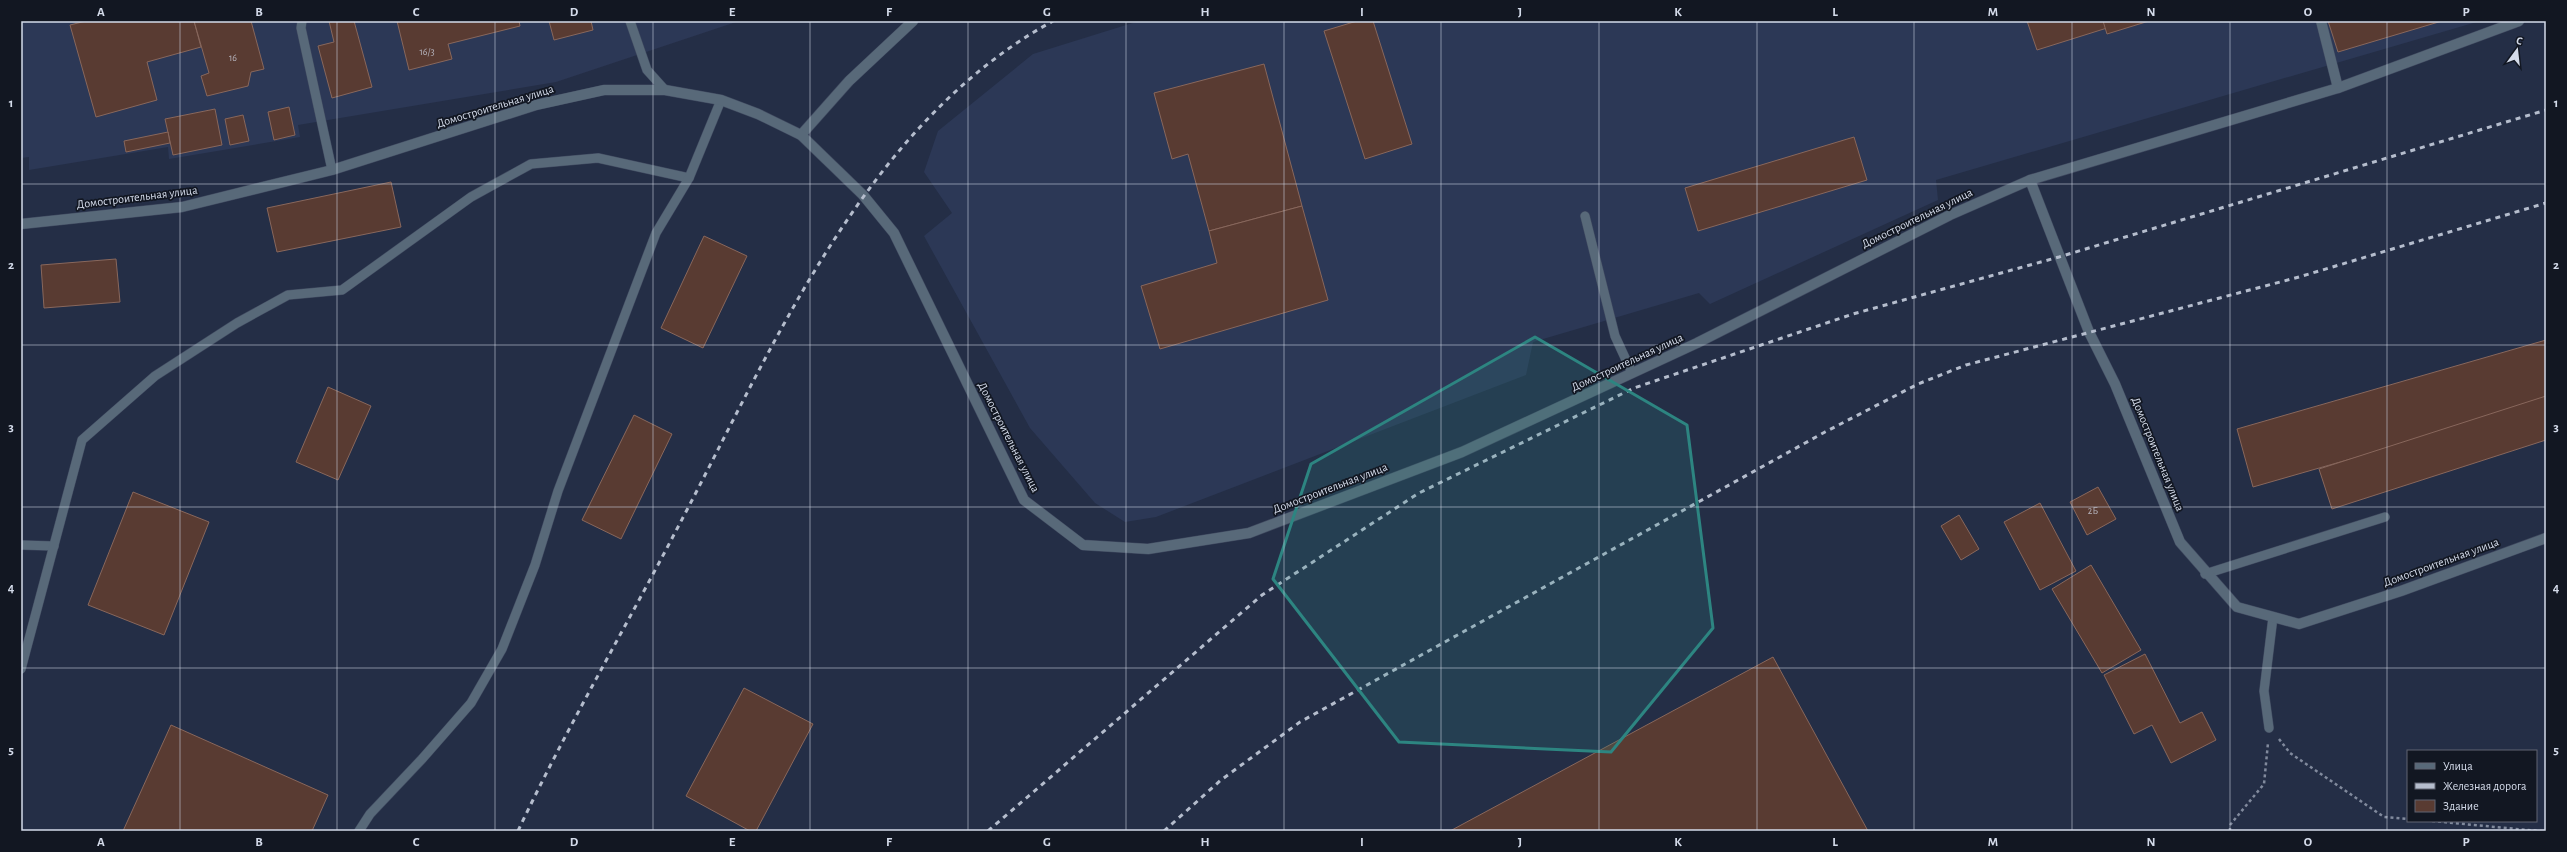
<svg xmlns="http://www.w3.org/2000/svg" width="2567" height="852" font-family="'Alegreya Sans',sans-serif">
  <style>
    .built { fill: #2c3856 }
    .building { fill: #593b32; stroke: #88675c }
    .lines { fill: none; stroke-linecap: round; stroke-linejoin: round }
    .service-casing { stroke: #404a60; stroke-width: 10 }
    .minor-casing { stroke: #404a60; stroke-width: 11 }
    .path { stroke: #818a9d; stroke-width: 2.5; stroke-dasharray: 3 3; stroke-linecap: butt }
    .service { stroke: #586979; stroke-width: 9 }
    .minor { stroke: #586979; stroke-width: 10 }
    .rail { stroke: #b5bdcd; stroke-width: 3; stroke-dasharray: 5 5; stroke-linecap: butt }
    .marked { fill: #2d8581; fill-opacity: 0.2; stroke: #2d8581; stroke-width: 3; stroke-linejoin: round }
    .grid { fill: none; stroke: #d4dbea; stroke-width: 1; stroke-opacity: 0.55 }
    .labels { text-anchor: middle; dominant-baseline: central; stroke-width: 3.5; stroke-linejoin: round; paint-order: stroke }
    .number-label { font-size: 10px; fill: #b5b3bc }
    .street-label { font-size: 12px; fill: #d4dbea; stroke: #121722 }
    .neatline { fill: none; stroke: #d4dbea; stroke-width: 1.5 }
    .grid-label { font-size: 13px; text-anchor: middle; font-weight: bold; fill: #d4dbea }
  </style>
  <rect width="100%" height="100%" fill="#242e46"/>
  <g class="built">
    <polygon points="21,21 739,21 556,82 298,125 300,137 169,159 168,147 29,170 29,157 21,158"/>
    <polygon points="1139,21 2480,21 1936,180 1938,200 1710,304 1699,293 1533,342 1526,375 1156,517 1125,522 1095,503 1030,428 924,236 952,213 924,172 938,131 1033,54"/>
  </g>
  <g class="building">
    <polygon points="86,21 194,21 201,47 147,62 157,100 96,117 70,25"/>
    <polygon points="194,21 251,21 264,69 251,72 248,86 207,96 201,76 209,73"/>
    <polygon points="329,21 354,21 372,87 332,98 318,46 334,42"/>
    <polygon points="397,21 519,21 520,26 448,44 452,59 409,70"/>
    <polygon points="549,21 591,21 593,30 554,40"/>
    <polygon points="1357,21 1373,21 1412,144 1365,159 1324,31"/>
    <polygon points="2027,21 2105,21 2107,28 2037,50"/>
    <polygon points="2103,21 2149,21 2107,34"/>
    <polygon points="2328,21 2442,21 2338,52"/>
    <polygon points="1264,64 1302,206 1209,231 1188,154 1172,159 1154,93"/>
    <polygon points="289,107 295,135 274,140 268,112"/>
    <polygon points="215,109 222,145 173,155 165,119"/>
    <polygon points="243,115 249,141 230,145 225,119"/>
    <polygon points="168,132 170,143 126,152 124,141"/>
    <polygon points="1854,137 1867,180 1698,231 1685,188"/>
    <polygon points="391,182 401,227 277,252 267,208"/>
    <polygon points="1302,206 1328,300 1160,349 1141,286 1217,263 1209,231"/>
    <polygon points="704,236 747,256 703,348 661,328"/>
    <polygon points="116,259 120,302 44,308 41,265"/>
    <polygon points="2546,340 2546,403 2253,487 2237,429"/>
    <polygon points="328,387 371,406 338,480 296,462"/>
    <polygon points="2546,396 2546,440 2332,509 2319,469"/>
    <polygon points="634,415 672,434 621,539 582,520"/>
    <polygon points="2098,487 2116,519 2087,535 2070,502"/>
    <polygon points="133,492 209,522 164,635 88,605"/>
    <polygon points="2040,503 2076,571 2040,590 2004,522"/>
    <polygon points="1959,515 1979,549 1961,560 1941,526"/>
    <polygon points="2091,565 2141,650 2102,673 2052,589"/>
    <polygon points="2145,654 2180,723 2202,712 2216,740 2171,763 2152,725 2134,734 2104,675"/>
    <polygon points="1773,657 1868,831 1450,831"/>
    <polygon points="744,688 813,724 756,831 750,831 686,796"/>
    <polygon points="171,725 328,795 312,831 123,831"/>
  </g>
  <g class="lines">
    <defs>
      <g id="service">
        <polyline points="302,21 301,28 332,170"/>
        <polyline points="630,21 647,70 665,90"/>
        <polyline points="1585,216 1615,336 1632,373"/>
        <polyline points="21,545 54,546"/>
        <polyline points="2205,574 2385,517"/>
        <polyline points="21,669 82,440 155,376 237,323 288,295 342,290 471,197 531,164 598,158 689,178"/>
        <polyline points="2269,728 2264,691 2273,617"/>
        <polyline points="359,831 370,814 422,759 471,703 502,649 535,565 558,491 656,233 689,178 721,100"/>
      </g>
      <g id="minor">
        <polyline points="2321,21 2338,88"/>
        <polyline points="801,135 849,81 913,21"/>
        <polyline points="2030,180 2338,88 2519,21"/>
        <polyline points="21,224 182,207 332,170 536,105 604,90 665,90 721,100 758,114 801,135 863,195 894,233 1024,500 1083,545 1148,549 1249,533 1462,452 1697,343 1950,215 2030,180 2089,332 2115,384 2180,542 2237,607 2299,624 2401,591 2546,538"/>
      </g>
    </defs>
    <use href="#service" class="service-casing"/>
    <use href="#minor" class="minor-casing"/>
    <g class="path">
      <polyline points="2279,739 2290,753 2384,817 2408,819"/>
      <polyline points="2432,821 2538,831"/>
      <polyline points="2230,831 2230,825 2264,784 2268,743"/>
    </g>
    <use href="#service" class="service"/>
    <use href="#minor" class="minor"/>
    <g class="rail">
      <path d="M518 831C567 727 626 627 679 525 775 344 865 124 1053 21"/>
      <polyline points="988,831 1262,595 1419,493 1634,388 1853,314 2059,257 2546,110"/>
      <polyline points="1164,831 1221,780 1300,722 1825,432 1918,384 1966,365 2299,277 2546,203"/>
    </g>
  </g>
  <path class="marked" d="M1535 337 1687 425 1713 628 1611 752 1399 742 1273 579 1311 464Z"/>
  <path class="grid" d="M180 21V831M337 21V831M495 21V831M653 21V831M810 21V831M968 21V831M1126 21V831M1284 21V831M1441 21V831M1599 21V831M1757 21V831M1914 21V831M2072 21V831M2230 21V831M2387 21V831M21 184H2546M21 345H2546M21 507H2546M21 668H2546"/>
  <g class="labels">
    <g class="number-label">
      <text x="427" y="52">16/3</text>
      <text x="233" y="58">16</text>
      <text x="2093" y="511">2Б</text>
    </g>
    <g class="street-label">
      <text transform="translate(495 106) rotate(-17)">Домостроительная улица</text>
      <text transform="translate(137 197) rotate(-7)">Домостроительная улица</text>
      <text transform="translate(1917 218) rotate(-26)">Домостроительная улица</text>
      <text transform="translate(1627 362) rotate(-25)">Домостроительная улица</text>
      <text transform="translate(1009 437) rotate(63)">Домостроительная улица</text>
      <text transform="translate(2158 454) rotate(68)">Домостроительная улица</text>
      <text transform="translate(1330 488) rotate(-21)">Домостроительная улица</text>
      <text transform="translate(2441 562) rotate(-20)">Домостроительная улица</text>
    </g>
  </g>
  <rect width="2567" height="852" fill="none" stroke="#121722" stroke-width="44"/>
  <rect x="2407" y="750" width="130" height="72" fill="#121722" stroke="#606572"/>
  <rect x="2415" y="763" width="20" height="6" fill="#586979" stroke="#606572"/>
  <text x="2443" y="770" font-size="12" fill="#d4dbea">Улица</text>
  <rect x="2415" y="783" width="20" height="6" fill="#b5bdcd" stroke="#606572"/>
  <text x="2443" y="790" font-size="12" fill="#d4dbea">Железная дорога</text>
  <rect x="2415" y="800" width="20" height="12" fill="#593b32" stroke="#606572"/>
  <text x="2443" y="810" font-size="12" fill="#d4dbea">Здание</text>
  <g transform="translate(2517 50) rotate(15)" stroke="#121722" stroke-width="3" paint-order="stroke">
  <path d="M0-3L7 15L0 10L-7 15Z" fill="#d4dbea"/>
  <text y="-6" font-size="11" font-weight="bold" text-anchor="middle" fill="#d4dbea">С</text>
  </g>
  <rect x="22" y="22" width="2523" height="808" class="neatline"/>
  <g class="grid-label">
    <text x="101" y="16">A</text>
    <text x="259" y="16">B</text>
    <text x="416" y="16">C</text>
    <text x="574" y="16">D</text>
    <text x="732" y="16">E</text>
    <text x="889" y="16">F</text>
    <text x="1047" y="16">G</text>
    <text x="1205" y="16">H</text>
    <text x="1362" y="16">I</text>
    <text x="1520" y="16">J</text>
    <text x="1678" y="16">K</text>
    <text x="1835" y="16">L</text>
    <text x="1993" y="16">M</text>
    <text x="2151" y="16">N</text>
    <text x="2308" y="16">O</text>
    <text x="2466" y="16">P</text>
    <text x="11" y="107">1</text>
    <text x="2556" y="107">1</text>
    <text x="11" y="269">2</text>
    <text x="2556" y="269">2</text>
    <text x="11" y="431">3</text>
    <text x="2556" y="431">3</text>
    <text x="11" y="592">4</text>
    <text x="2556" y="592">4</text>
    <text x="11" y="754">5</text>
    <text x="2556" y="754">5</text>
    <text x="101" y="846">A</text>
    <text x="259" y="846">B</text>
    <text x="416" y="846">C</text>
    <text x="574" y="846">D</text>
    <text x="732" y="846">E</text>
    <text x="889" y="846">F</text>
    <text x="1047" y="846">G</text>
    <text x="1205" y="846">H</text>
    <text x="1362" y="846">I</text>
    <text x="1520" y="846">J</text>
    <text x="1678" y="846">K</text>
    <text x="1835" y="846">L</text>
    <text x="1993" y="846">M</text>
    <text x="2151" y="846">N</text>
    <text x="2308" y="846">O</text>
    <text x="2466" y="846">P</text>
  </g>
</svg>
